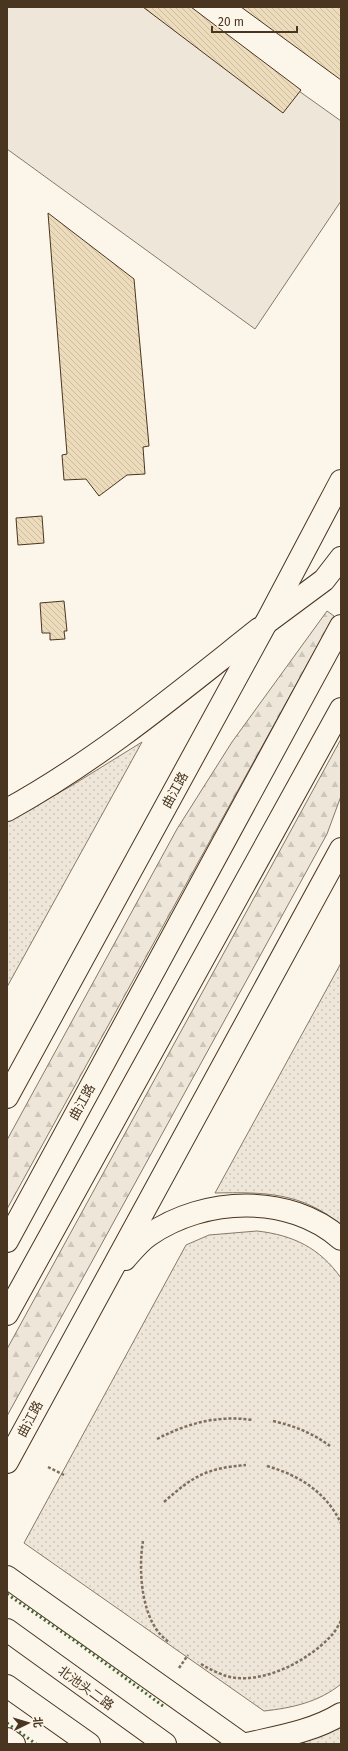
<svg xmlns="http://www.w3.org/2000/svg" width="348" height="1751" font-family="'Fira Sans','Noto Sans SC',sans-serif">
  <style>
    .grass { fill: url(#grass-dots); stroke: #887966 }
    .forest { fill: url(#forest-firs); stroke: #887966 }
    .pitch { fill: #ede6d9; stroke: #887966 }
    .building { fill: url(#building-back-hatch); stroke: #4a3520 }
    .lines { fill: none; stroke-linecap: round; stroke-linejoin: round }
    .tertiary-casing { stroke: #4a3520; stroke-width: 24 }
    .secondary-casing { stroke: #4a3520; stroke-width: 24 }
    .trunk-casing { stroke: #4a3520; stroke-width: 24 }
    .path { stroke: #7f6f5c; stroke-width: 2.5; stroke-dasharray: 3 2; stroke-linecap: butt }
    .tertiary { stroke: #fbf6e9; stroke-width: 22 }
    .secondary { stroke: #fbf6e9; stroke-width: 22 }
    .trunk { stroke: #fbf6e9; stroke-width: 22 }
    .hedge { stroke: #436837; stroke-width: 3; stroke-dasharray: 2 3; stroke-linecap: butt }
    .labels { text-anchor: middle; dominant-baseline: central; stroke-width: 3; stroke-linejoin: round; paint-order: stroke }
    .street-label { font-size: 13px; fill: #4a3520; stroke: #fbf6e9 }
  </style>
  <defs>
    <pattern id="grass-dots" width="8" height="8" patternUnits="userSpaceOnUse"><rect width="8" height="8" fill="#ede6d9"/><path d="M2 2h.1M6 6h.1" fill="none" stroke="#cdc6ba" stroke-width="1.8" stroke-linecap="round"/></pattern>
    <pattern id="forest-firs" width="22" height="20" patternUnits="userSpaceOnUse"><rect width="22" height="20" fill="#ede6d9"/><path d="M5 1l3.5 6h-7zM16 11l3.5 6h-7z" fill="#cdc6ba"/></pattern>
    <pattern id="building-back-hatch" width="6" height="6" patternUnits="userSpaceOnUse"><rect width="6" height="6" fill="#ecdcbc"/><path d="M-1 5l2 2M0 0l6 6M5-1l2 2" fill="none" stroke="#ccbda1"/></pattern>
  </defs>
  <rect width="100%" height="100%" fill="#fbf6e9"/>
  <g class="grass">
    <polygon points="142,742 7,987 7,822 71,786"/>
    <path d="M341 963V1225C302 1192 263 1192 215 1193Z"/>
    <path d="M257 1231C293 1235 320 1248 341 1278V1684C319 1702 292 1708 264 1711L24 1543 186 1245 209 1235Z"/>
    <polygon points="341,1725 341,1744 304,1744 305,1739"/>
  </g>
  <g class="forest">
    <polygon points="327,611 334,616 7,1209 7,1140 177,829 232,742"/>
    <polygon points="341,739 341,796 327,834 7,1416 7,1349"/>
  </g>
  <polygon class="pitch" points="7,7 181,7 341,121 341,201 255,329 7,149"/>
  <g class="building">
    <polygon points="143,7 191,7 301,90 283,113"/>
    <polygon points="241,7 341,7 341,80"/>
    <polygon points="48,213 134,279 149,446 143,447 145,474 127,475 99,496 86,479 64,480 62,455 67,454"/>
    <polygon points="42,516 44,543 18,545 16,518"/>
    <polygon points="64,601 67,631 64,631 65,639 50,640 50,633 42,633 40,603"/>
  </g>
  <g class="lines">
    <defs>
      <g id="tertiary">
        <polyline points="7,1577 242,1744"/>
        <polyline points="7,1739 14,1744"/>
      </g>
      <g id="secondary">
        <path d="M7 810C98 760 178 693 259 629"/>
        <polyline points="7,1097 266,623 341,481"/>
        <path d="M125 1259C132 1251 140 1241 149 1235 204 1197 289 1193 341 1239"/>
        <polyline points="7,1462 341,849"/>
        <polyline points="7,1630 165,1744"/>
        <polyline points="7,1686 89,1744"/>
        <path d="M247 1744C278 1737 314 1731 341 1714"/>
      </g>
      <g id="trunk">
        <polyline points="266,623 324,580 341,558"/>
        <polyline points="7,1241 341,626"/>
        <polyline points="7,1314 341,709"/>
      </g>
    </defs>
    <use href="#tertiary" class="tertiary-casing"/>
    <use href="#secondary" class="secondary-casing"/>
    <use href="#trunk" class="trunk-casing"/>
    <g class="path">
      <path d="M273 1421C295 1426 312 1433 330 1446"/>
      <path d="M157 1439C188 1423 217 1415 253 1420"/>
      <path d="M267 1466C300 1476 325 1491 341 1523"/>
      <polyline points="48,1467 64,1475"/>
      <path d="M164 1502C193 1476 207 1468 246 1465"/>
      <path d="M143 1541C138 1570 141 1624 169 1642"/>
      <path d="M201 1664C209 1669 218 1673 226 1676 261 1686 308 1661 331 1636 335 1632 338 1626 341 1621"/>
      <polyline points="179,1668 188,1655"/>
    </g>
    <use href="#tertiary" class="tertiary"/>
    <use href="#secondary" class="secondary"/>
    <use href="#trunk" class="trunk"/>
    <g class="hedge">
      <polyline points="7,1594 75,1641 163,1706"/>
      <polyline points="7,1723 36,1744"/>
    </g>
  </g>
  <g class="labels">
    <g class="street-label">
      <text transform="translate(175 790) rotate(-61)">曲江路</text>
      <text transform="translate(82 1102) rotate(-61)">曲江路</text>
      <text transform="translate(30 1419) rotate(-62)">曲江路</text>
      <text transform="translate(86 1688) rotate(36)">北池头二路</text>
    </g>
  </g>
  <rect width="348" height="1751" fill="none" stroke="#4a3520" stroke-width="16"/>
  <g transform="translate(28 1723) rotate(85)" stroke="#fbf6e9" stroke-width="3" paint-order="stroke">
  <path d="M0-3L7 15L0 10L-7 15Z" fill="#4a3520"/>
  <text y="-6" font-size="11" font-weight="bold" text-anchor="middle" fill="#4a3520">北</text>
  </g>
  <path d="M212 26v6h85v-6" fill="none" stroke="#4a3520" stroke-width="2"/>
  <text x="218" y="26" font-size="12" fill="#4a3520" stroke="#fbf6e9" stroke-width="3" paint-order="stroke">20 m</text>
</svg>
